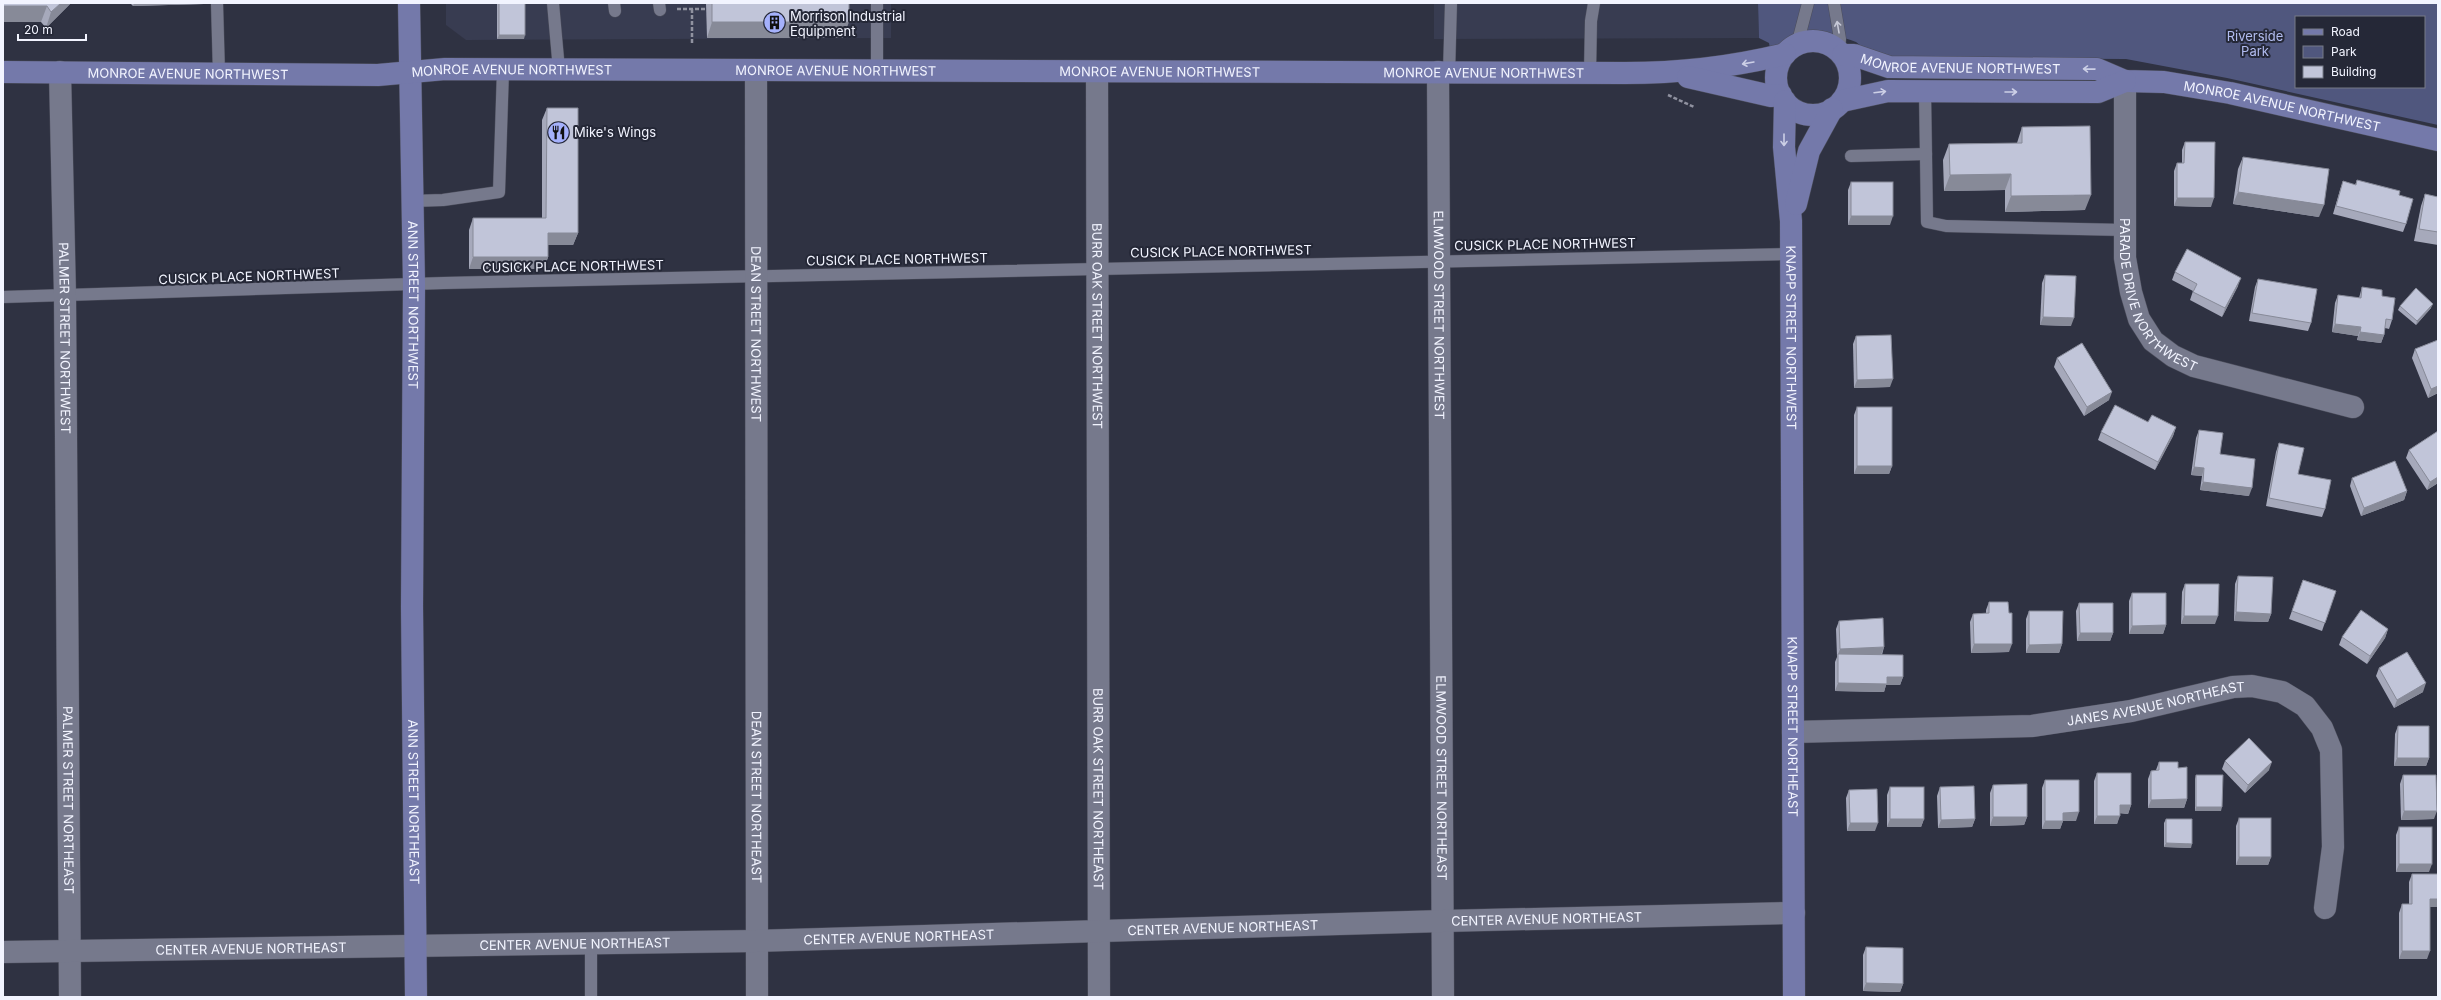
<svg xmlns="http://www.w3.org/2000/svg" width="2441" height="1000" font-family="Inter,sans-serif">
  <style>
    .built { fill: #383c51 }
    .green { fill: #50577e; fill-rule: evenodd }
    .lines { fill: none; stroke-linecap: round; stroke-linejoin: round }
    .lane-casing { stroke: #4c4e5c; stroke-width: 13 }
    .street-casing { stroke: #4c4e5c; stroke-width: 23 }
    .secondary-casing { stroke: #4c4e5c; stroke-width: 23 }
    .path { stroke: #9092a0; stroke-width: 2.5; stroke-dasharray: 4 2; stroke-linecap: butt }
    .lane { stroke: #76798c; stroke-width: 12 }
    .street { stroke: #76798c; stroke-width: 22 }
    .secondary { stroke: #7479aa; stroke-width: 22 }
    .wall { fill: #a6a9bb }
    .shaded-wall { fill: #878a98 }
    .building { fill: #c1c5d9; stroke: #878a98 }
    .oneway { stroke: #c7c9d7 }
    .oneway2 { stroke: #cccfe6 }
    .labels { text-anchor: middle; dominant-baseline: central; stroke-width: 4; stroke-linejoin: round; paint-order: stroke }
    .poi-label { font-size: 13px; fill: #f2f4ff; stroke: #252837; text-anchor: start }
    .park-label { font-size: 13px; fill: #b2bcf0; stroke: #252837 }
    .street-label { font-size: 13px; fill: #f2f4ff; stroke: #252837 }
  </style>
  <rect width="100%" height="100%" fill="#2f3242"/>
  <g class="built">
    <polygon points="446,3 891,3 891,38 466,40 446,25"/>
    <polygon points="1434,3 1758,3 1759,38 1434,39"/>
  </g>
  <path class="green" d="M1758 3H2438V125L2227 78 2126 59 1895 58C1886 55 1874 54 1865 49 1862 48 1859 44 1856 42 1823 30 1800 31 1770 49L1769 43 1759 38ZM2296 17H2424V87H2296Z"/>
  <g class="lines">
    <defs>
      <g id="lane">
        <polyline points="217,3 219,74"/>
        <polyline points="553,3 559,70"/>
        <polyline points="614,3 615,11"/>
        <polyline points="659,3 660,10"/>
        <polyline points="877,3 877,70"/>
        <polyline points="1834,3 1840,39 1839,51"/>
        <polyline points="1797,45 1808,3"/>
        <polyline points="1449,73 1451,3"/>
        <polyline points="1590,73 1591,21 1594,3"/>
        <polyline points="1925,91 1927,222 1946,226 2125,230"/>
        <polyline points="1851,156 1926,154"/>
        <polyline points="412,201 443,200 499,192 503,70"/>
        <polyline points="3,297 444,283 1792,254"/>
        <polyline points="591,943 591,997"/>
      </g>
      <g id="street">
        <path id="s1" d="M756 71 757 997"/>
        <path id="s2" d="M60 72 65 296 70 997"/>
        <path id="s3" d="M1097 72 1099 997"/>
        <path id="s4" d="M1438 72 1443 997"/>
        <path id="s5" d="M2125 81V258L2131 292 2139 319 2153 341 2173 356 2194 366 2353 407"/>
        <path id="s6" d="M1793 732 2032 726 2131 711 2233 687 2252 686 2282 692 2305 706 2322 728 2331 750 2333 847 2325 908"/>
        <path id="s7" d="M3 952 756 941 1443 921 1794 913"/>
      </g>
      <g id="secondary">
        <path id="s8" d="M409 3 414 284 412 607 416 997"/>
        <circle cx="1813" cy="78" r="37"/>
        <path id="s9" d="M1843 55H1854L1889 67 2097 69 2125 81 2164 82 2230 93 2438 140"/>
        <path id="s10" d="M3 72 378 75 445 69 1625 73C1680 73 1732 67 1785 54"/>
        <polyline points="1688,77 1771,96 1781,95"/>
        <path id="s11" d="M1785 101 1784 147 1791 221 1794 997"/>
        <polyline points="1842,101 1888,91 2098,92 2125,81"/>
        <polyline points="1796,204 1809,151 1832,109"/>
      </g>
    </defs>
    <use href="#lane" class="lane-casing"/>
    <use href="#street" class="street-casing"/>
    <use href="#secondary" class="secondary-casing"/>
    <g class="path">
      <polyline points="677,9 706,9"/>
      <polyline points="692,9 692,44"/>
      <polyline points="1668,95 1694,107"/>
    </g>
    <use href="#lane" class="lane"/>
    <use href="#street" class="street"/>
    <use href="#secondary" class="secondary"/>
  </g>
  <g class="wall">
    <polygon points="3,3 71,3 46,28 41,22 3,22"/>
    <polygon points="130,3 204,3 204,4 133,6"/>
    <polygon points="497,3 525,3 524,39 497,39"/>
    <polygon points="706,3 849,3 843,38 707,38"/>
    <polygon points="547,108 578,233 573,245 548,245 548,257 544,269 469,269 469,230 473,218 542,218 542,120"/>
    <polygon points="2022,127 2085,210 2005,212 2005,190 1944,191 1943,160 1949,144 2017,143"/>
    <polygon points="2185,142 2211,207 2174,206 2174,171 2177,163 2182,163 2182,150"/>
    <polygon points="2243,157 2319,217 2233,204 2238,169"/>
    <polygon points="2357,180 2399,195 2406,224 2403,232 2333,214 2340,190 2343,181 2355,185"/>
    <polygon points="1851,182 1890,225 1848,225 1848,190"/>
    <polygon points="2425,194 2438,197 2438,245 2414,241 2421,206"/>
    <polygon points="2175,272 2238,286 2222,317 2190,300 2193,291 2172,280"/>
    <polygon points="2045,275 2071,326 2040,325 2042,283"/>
    <polygon points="2258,279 2311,323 2308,331 2249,321 2255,287"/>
    <polygon points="2362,287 2382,296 2392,320 2389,329 2385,328 2384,335 2381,343 2357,340 2358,336 2332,332 2335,303 2338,295 2359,298"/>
    <polygon points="2400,306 2431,308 2416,325 2398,310"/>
    <polygon points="1856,336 1890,387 1854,388 1853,344"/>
    <polygon points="2438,340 2438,393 2428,398 2412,358 2415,349"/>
    <polygon points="2057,358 2109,400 2084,416 2054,367"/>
    <polygon points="1857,407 1892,466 1889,474 1854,474 1854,415"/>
    <polygon points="2148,422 2176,427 2173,436 2155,470 2098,440 2101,432"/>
    <polygon points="2199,430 2220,454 2249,496 2200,490 2202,476 2191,475 2196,438"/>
    <polygon points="2438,431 2438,483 2427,490 2406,458 2409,450"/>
    <polygon points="2279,443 2298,474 2325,509 2322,517 2266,506 2276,452"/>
    <polygon points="2352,478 2407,491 2404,500 2361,516 2350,486"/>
    <polygon points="2238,576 2271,614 2268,622 2234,621 2235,584"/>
    <polygon points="2303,580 2336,591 2322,631 2289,619"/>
    <polygon points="2185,584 2215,624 2181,624 2182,592"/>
    <polygon points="2132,593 2166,625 2163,634 2129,634 2129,601"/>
    <polygon points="1989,602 2009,613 2009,652 1971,653 1970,622 1973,614 1986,613 1986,610"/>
    <polygon points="2079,603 2113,633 2110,641 2077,641 2076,611"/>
    <polygon points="2029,611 2062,644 2059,653 2026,653 2026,619"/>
    <polygon points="1839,621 1884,647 1882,655 1903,677 1900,685 1886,685 1884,692 1835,691 1835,662 1837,657 1836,629"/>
    <polygon points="2388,629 2385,638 2367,664 2339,645 2342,637"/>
    <polygon points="2379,668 2423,692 2394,708 2376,676"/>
    <polygon points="2398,726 2429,758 2426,766 2394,766 2395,734"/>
    <polygon points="2225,761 2269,770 2245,793 2222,769"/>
    <polygon points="2159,762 2178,768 2187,799 2184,808 2148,808 2148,779 2151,771 2156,770"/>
    <polygon points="2097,773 2131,805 2128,814 2120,813 2117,824 2094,824 2094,781"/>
    <polygon points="2196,775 2221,811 2195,811 2195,779"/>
    <polygon points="2403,775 2434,819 2401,820 2400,784"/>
    <polygon points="2045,780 2076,821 2063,821 2060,829 2042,829 2042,788"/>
    <polygon points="1993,785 2027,817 2024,825 1990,826 1990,793"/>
    <polygon points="1890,787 1924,819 1921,827 1887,827 1887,795"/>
    <polygon points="1940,787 1975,819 1972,827 1938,828 1937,796"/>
    <polygon points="1849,790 1875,831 1847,831 1846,798"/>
    <polygon points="2239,818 2271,857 2268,865 2236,865 2236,826"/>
    <polygon points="2166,819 2191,848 2164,847 2164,823"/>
    <polygon points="2399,827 2429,872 2396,872 2396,835"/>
    <polygon points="2412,874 2438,874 2438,906 2437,907 2430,907 2427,959 2399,959 2399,913 2402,904 2409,904 2409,882"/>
    <polygon points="1866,947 1903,984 1900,992 1863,991 1863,955"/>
  </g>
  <g class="shaded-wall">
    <polygon points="61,3 71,3 46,28 51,12"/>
    <polygon points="134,3 204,3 204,4 133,6"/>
    <polygon points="3,6 47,6 41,22 3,22"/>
    <polygon points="712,22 849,22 843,38 707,38"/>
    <polygon points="499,35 525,35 524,39 497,39"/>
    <polygon points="2011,174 2005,190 1944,191 1950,175"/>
    <polygon points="2238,192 2324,205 2319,217 2233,204"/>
    <polygon points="2091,195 2085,210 2005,212 2011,196"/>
    <polygon points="2177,198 2214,198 2211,207 2174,206"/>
    <polygon points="1851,216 1893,216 1890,225 1848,225"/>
    <polygon points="548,233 578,233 573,245 544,245"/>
    <polygon points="473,257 548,257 544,269 469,269"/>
    <polygon points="2241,278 2238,286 2222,317 2225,308"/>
    <polygon points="2433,304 2431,308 2416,325 2417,321"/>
    <polygon points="2043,317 2074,318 2071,326 2040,325"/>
    <polygon points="2335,324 2361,327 2358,336 2332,332"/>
    <polygon points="2360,332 2384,335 2381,343 2357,340"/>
    <polygon points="1893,379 1890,387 1854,388 1857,380"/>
    <polygon points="2438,386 2438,393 2428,398 2431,389"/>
    <polygon points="2112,392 2109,400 2084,416 2087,407"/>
    <polygon points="2176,427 2173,436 2155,470 2158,462"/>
    <polygon points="1857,466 1892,466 1889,474 1854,474"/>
    <polygon points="2194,467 2204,468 2202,476 2191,475"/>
    <polygon points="2438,477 2438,483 2427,490 2430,482"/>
    <polygon points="2203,482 2252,488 2249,496 2200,490"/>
    <polygon points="2407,491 2404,500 2361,516 2364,508"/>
    <polygon points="2236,612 2271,614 2268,622 2234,621"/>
    <polygon points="2184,616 2218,616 2215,624 2181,624"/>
    <polygon points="2166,625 2163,634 2129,634 2132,626"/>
    <polygon points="2388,629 2385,638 2367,664 2370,656"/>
    <polygon points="2080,633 2113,633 2110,641 2077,641"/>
    <polygon points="1974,644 2012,644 2009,652 1971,653"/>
    <polygon points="2062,644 2059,653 2026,653 2029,645"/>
    <polygon points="1884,647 1881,655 1838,654 1837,657 1840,649"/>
    <polygon points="1887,677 1903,677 1900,685 1886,685 1884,692 1835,691 1838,683"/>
    <polygon points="2426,683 2423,692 2394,708 2397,700"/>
    <polygon points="2397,758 2429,758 2426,766 2394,766"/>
    <polygon points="2272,762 2269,770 2245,793 2248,785"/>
    <polygon points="2187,799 2184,808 2148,808 2151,800"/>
    <polygon points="2120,805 2131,805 2128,814 2117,813"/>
    <polygon points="2196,807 2222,807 2221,811 2195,811"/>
    <polygon points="2404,811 2437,811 2434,819 2401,820"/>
    <polygon points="2079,812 2076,821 2063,821 2060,829 2042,829 2045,821 2063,813"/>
    <polygon points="2097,816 2120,816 2117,824 2094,824"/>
    <polygon points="1993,817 2027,817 2024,825 1990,826"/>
    <polygon points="1890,819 1924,819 1921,827 1887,827"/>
    <polygon points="1975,819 1972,827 1938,828 1941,820"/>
    <polygon points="1850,823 1878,823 1875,831 1847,831"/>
    <polygon points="2166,843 2192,844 2191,848 2164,847"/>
    <polygon points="2239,857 2271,857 2268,865 2236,865"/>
    <polygon points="2399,864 2432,864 2429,872 2396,872"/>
    <polygon points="2430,899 2438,899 2437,907 2427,907"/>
    <polygon points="2402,951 2430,951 2427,959 2399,959"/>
    <polygon points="1866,983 1903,984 1900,992 1863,991"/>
  </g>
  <g class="building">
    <polygon points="3,3 61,3 51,12 47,6 3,6"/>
    <rect x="499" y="3" width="26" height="32"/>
    <rect x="712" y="3" width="137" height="19"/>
    <polygon points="547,108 578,108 578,233 548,233 548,257 473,257 473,218 546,218"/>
    <polygon points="2090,126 2091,195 2011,196 2011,174 1950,175 1949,144 2022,143 2022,127"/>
    <polygon points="2185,142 2215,142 2214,198 2177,198 2177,163 2184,163"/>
    <polygon points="2243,157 2329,169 2324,205 2238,192"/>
    <polygon points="2357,180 2400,191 2399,195 2413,199 2406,224 2336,206 2343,181 2356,185"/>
    <rect x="1851" y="182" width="42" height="34"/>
    <polygon points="2425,194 2438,197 2438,232 2419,229"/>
    <polygon points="2187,249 2241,278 2225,308 2193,292 2197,284 2175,272"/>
    <polygon points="2045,275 2076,276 2074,318 2043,317"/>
    <polygon points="2258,279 2317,289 2311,323 2252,313"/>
    <polygon points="2362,287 2382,290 2382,296 2395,298 2392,320 2386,319 2384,335 2360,332 2361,327 2335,324 2338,295 2361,298"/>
    <polygon points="2416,288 2433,304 2417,321 2400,306"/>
    <polygon points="1891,335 1893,379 1857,380 1856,336"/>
    <polygon points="2438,340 2438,386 2431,389 2415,349"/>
    <polygon points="2082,343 2112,392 2087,407 2057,358"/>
    <polygon points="2115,405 2148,422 2152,415 2176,427 2158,462 2101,432"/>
    <rect x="1857" y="407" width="35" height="59"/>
    <polygon points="2199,430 2223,433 2220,454 2255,459 2252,488 2203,482 2204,468 2194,467"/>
    <polygon points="2438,431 2438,477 2430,482 2409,450"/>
    <polygon points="2279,443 2304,448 2298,474 2331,480 2325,509 2269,498"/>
    <polygon points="2395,461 2407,491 2364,508 2352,478"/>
    <polygon points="2238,576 2273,577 2271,614 2236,612"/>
    <polygon points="2303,580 2336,591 2325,623 2292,611"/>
    <polygon points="2185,584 2219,584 2218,616 2184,616"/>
    <polygon points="2132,593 2166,593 2166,625 2132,626"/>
    <polygon points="1989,602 2008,602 2009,613 2012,613 2012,644 1974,644 1973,614 1989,613"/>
    <polygon points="2079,603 2113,603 2113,633 2080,633"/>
    <polygon points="2361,610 2388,629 2370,656 2342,637"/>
    <polygon points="2029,611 2063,611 2062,644 2029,645"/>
    <polygon points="1883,618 1884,647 1840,649 1839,621"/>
    <polygon points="2407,652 2426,683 2397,700 2379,668"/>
    <polygon points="1838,654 1903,655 1903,677 1887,677 1887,684 1838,683"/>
    <polygon points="2398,726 2429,726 2429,758 2397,758"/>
    <polygon points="2249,738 2272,762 2248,785 2225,761"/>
    <polygon points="2159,762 2178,762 2178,768 2187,767 2187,799 2151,800 2151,771 2159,770"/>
    <polygon points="2097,773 2131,773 2131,805 2120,805 2120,816 2097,816"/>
    <polygon points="2196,775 2223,775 2222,807 2196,807"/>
    <polygon points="2403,775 2436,775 2437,811 2404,811"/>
    <polygon points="2045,780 2079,780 2079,812 2063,813 2063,821 2045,821"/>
    <polygon points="2027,784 2027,817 1993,817 1993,785"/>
    <polygon points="1974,786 1975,819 1941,820 1940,787"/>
    <rect x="1890" y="787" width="34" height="32"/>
    <polygon points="1877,789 1878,823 1850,823 1849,790"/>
    <rect x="2239" y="818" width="32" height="39"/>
    <polygon points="2166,819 2192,819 2192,844 2166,843"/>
    <rect x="2399" y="827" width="33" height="37"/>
    <polygon points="2412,874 2438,874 2438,899 2430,899 2430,951 2402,951 2402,904 2412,904"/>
    <polygon points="1866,947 1903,948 1903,984 1866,983"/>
  </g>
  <defs><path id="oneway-shaft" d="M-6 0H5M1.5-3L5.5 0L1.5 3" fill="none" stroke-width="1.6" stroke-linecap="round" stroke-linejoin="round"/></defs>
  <use class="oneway" href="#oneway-shaft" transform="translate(1838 27) rotate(-100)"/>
  <g class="oneway2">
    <use href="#oneway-shaft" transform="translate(1748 63) rotate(170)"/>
    <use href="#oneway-shaft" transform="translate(2089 69) rotate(-179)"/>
    <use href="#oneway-shaft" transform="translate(1880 92) rotate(-7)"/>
    <use href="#oneway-shaft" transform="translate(2011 92)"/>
    <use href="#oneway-shaft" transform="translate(1784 140) rotate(90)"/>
  </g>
  <defs>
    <symbol id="building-disc" viewBox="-11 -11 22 22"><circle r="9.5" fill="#a5b1fc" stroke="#252837"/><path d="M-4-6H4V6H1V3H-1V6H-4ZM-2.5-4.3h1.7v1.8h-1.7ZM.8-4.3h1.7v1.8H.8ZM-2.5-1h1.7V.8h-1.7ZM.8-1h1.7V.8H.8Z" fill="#111"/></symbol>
    <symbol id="restaurant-disc" viewBox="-11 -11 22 22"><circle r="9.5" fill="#a5b1fc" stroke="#252837"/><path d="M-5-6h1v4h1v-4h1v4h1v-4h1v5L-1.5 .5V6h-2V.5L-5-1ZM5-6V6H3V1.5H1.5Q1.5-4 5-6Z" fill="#111"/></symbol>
  </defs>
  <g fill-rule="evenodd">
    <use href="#building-disc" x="762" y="10" width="25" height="25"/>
    <use href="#restaurant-disc" x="546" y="120" width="25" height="25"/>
  </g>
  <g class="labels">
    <g class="poi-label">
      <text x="790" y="16">Morrison Industrial<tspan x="790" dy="15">Equipment</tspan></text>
      <text x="574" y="132">Mike's Wings</text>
    </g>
    <g class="park-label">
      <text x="2255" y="36">Riverside<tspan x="2255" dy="15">Park</tspan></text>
    </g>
    <g class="street-label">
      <text stroke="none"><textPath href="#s9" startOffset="119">MONROE AVENUE NORTHWEST</textPath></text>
      <text stroke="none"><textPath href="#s10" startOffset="509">MONROE AVENUE NORTHWEST</textPath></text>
      <text stroke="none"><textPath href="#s10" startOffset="833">MONROE AVENUE NORTHWEST</textPath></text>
      <text stroke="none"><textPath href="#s10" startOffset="1157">MONROE AVENUE NORTHWEST</textPath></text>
      <text stroke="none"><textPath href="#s10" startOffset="1481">MONROE AVENUE NORTHWEST</textPath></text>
      <text stroke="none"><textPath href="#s10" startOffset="185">MONROE AVENUE NORTHWEST</textPath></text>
      <text stroke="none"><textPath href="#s9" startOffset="446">MONROE AVENUE NORTHWEST</textPath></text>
      <text transform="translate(1545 244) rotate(-1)">CUSICK PLACE NORTHWEST</text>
      <text transform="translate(1221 251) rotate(-1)">CUSICK PLACE NORTHWEST</text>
      <text transform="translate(897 259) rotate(-1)">CUSICK PLACE NORTHWEST</text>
      <text transform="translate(573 266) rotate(-1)">CUSICK PLACE NORTHWEST</text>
      <text transform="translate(249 276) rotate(-2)">CUSICK PLACE NORTHWEST</text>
      <text stroke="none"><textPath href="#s5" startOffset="227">PARADE DRIVE NORTHWEST</textPath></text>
      <text stroke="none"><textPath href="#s8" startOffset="302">ANN STREET NORTHWEST</textPath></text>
      <text stroke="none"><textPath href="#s4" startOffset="243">ELMWOOD STREET NORTHWEST</textPath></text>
      <text stroke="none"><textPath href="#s3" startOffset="254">BURR OAK STREET NORTHWEST</textPath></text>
      <text stroke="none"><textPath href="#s1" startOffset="263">DEAN STREET NORTHWEST</textPath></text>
      <text stroke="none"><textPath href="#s2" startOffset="266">PALMER STREET NORTHWEST</textPath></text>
      <text stroke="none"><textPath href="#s11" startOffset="237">KNAPP STREET NORTHWEST</textPath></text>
      <text stroke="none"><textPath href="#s6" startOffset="365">JANES AVENUE NORTHEAST</textPath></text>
      <text stroke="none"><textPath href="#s11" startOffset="626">KNAPP STREET NORTHEAST</textPath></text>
      <text stroke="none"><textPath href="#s4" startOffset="706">ELMWOOD STREET NORTHEAST</textPath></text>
      <text stroke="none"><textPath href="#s3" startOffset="717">BURR OAK STREET NORTHEAST</textPath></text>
      <text stroke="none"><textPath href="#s1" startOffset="726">DEAN STREET NORTHEAST</textPath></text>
      <text stroke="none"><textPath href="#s2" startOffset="728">PALMER STREET NORTHEAST</textPath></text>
      <text stroke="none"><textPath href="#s8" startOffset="799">ANN STREET NORTHEAST</textPath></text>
      <text stroke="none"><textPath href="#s7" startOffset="1544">CENTER AVENUE NORTHEAST</textPath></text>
      <text stroke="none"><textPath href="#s7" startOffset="1220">CENTER AVENUE NORTHEAST</textPath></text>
      <text stroke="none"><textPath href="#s7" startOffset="896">CENTER AVENUE NORTHEAST</textPath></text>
      <text stroke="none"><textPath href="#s7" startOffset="572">CENTER AVENUE NORTHEAST</textPath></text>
      <text stroke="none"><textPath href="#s7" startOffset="248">CENTER AVENUE NORTHEAST</textPath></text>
    </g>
  </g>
  <rect width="2441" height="1000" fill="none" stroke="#f2f4ff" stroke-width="8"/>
  <rect x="2295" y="16" width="130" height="72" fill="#252837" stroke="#777a87"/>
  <rect x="2303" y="29" width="20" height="6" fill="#7479aa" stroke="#777a87"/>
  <text x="2331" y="36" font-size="12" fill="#f2f4ff">Road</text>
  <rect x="2303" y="46" width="20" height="12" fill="#50577e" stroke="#777a87"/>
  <text x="2331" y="56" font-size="12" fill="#f2f4ff">Park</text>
  <rect x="2303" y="66" width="20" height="12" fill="#c1c5d9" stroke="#777a87"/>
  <text x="2331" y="76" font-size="12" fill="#f2f4ff">Building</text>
  <path d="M18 34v6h68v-6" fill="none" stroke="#f2f4ff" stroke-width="2"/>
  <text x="24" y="34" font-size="12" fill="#f2f4ff" stroke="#252837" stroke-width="3" paint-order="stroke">20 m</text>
</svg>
